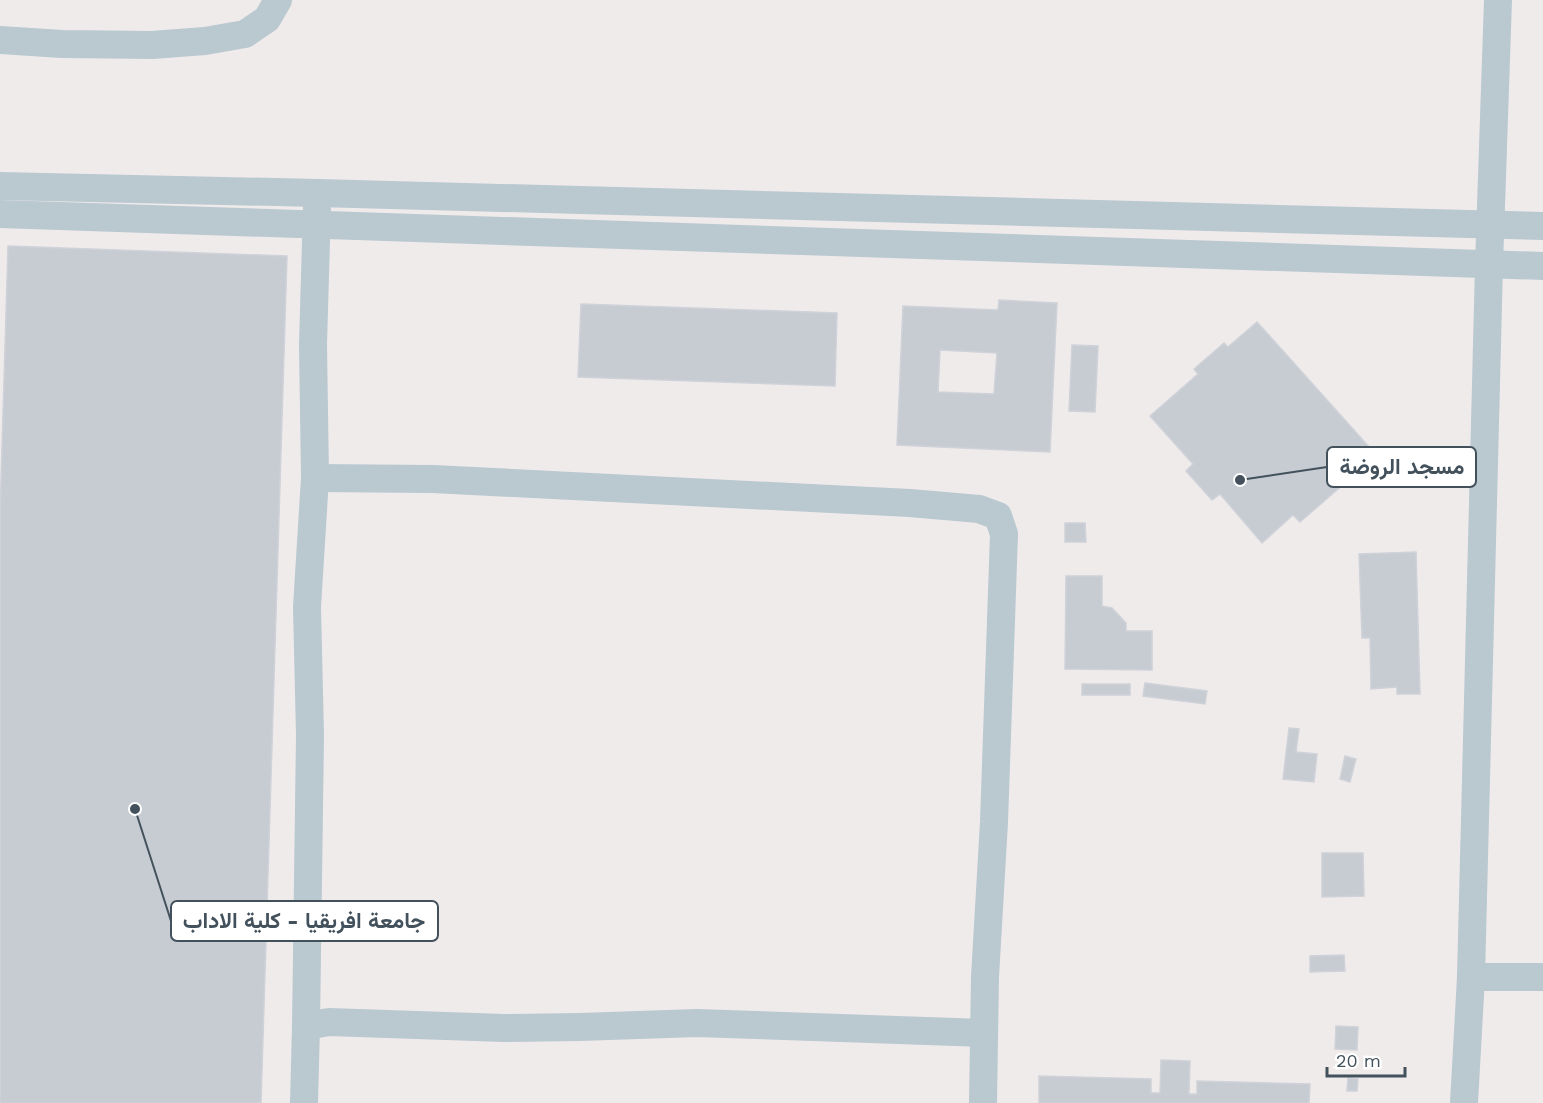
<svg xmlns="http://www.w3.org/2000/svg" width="1543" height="1103" font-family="'Work Sans',Vazirmatn,sans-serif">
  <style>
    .building { fill: #c7ccd2; stroke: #cfd2d8; stroke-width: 1.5; fill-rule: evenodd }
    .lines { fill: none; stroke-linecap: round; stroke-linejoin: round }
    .minor { stroke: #bac8d0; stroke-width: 28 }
    .leader { fill: none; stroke: #42515b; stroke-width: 2 }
    .callout-dot { fill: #42515b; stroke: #fff; stroke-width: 2 }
    .callout { fill: #fff; stroke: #42515b; stroke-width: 2 }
    .callout-label { font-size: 22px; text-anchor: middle; font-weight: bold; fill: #42515b }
  </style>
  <rect width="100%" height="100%" fill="#efebeb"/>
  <g class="building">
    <polygon points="8,246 287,256 261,1103 0,1103 0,514"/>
    <path d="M999 300 1057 303 1050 452 897 445 903 306 998 310ZM940 350 997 353 994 394 938 392Z"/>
    <polygon points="581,304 837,313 835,386 578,377"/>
    <polygon points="1257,322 1370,448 1339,476 1345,483 1300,522 1293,515 1262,543 1220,494 1212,500 1186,471 1193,464 1150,416 1198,374 1194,369 1224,343 1228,347"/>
    <polygon points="1072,345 1098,346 1095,412 1069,411"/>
    <polygon points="1065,523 1085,523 1086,542 1065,542"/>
    <polygon points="1416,552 1420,694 1397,694 1397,687 1371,689 1370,638 1362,638 1359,554"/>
    <polygon points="1066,576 1102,576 1102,606 1112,608 1126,623 1126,631 1152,631 1152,670 1065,669"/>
    <polygon points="1145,683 1207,691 1205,704 1143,696"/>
    <rect x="1082" y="684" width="48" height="11"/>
    <polygon points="1289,728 1299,729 1296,752 1317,754 1314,782 1283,779"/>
    <polygon points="1345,756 1356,759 1350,782 1340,779"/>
    <polygon points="1322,853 1363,853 1364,896 1322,897"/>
    <polygon points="1344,955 1345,971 1310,972 1310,956"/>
    <polygon points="1336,1026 1358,1027 1357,1050 1335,1049"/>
    <polygon points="1161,1060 1190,1061 1189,1094 1197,1094 1197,1081 1310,1084 1309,1103 1039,1103 1039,1076 1151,1079 1151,1093 1160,1093"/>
    <polygon points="1348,1078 1358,1079 1357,1091 1347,1091"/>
  </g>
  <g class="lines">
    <g class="minor">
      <polyline points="0,40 62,44 152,45 205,41 245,34 267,19 278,0"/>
      <polyline points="0,186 318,193 1543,226"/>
      <polyline points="0,214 1543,266"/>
      <polyline points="315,478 433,479 910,503 979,509 998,516 1004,534 994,822 985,977 983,1103"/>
      <polyline points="1471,977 1543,977"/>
      <polyline points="306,1026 329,1022 504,1028 580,1027 697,1023 984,1033"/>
      <polyline points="304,1103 306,1026 310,735 307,607 315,478 313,345 317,206"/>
      <polyline points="1464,1103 1471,977 1489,265 1498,0"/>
    </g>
  </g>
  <path class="leader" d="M1240 480L1327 467M135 809L171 921"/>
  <g class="callout-dot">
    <circle cx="1240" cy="480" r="6"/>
    <circle cx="135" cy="809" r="6"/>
  </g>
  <g class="callout">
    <rect x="1327" y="447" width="149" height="40" rx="6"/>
    <rect x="171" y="901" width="267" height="40" rx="6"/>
  </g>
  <g class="callout-label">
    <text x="1402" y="474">مسجد الروضة</text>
    <text x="304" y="928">جامعة افريقيا - كلية الاداب</text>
  </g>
  <path d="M1327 1067v9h78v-9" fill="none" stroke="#42515b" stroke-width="3"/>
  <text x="1336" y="1067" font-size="18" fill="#42515b" stroke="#ffffff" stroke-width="4.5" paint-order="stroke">20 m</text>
</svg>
